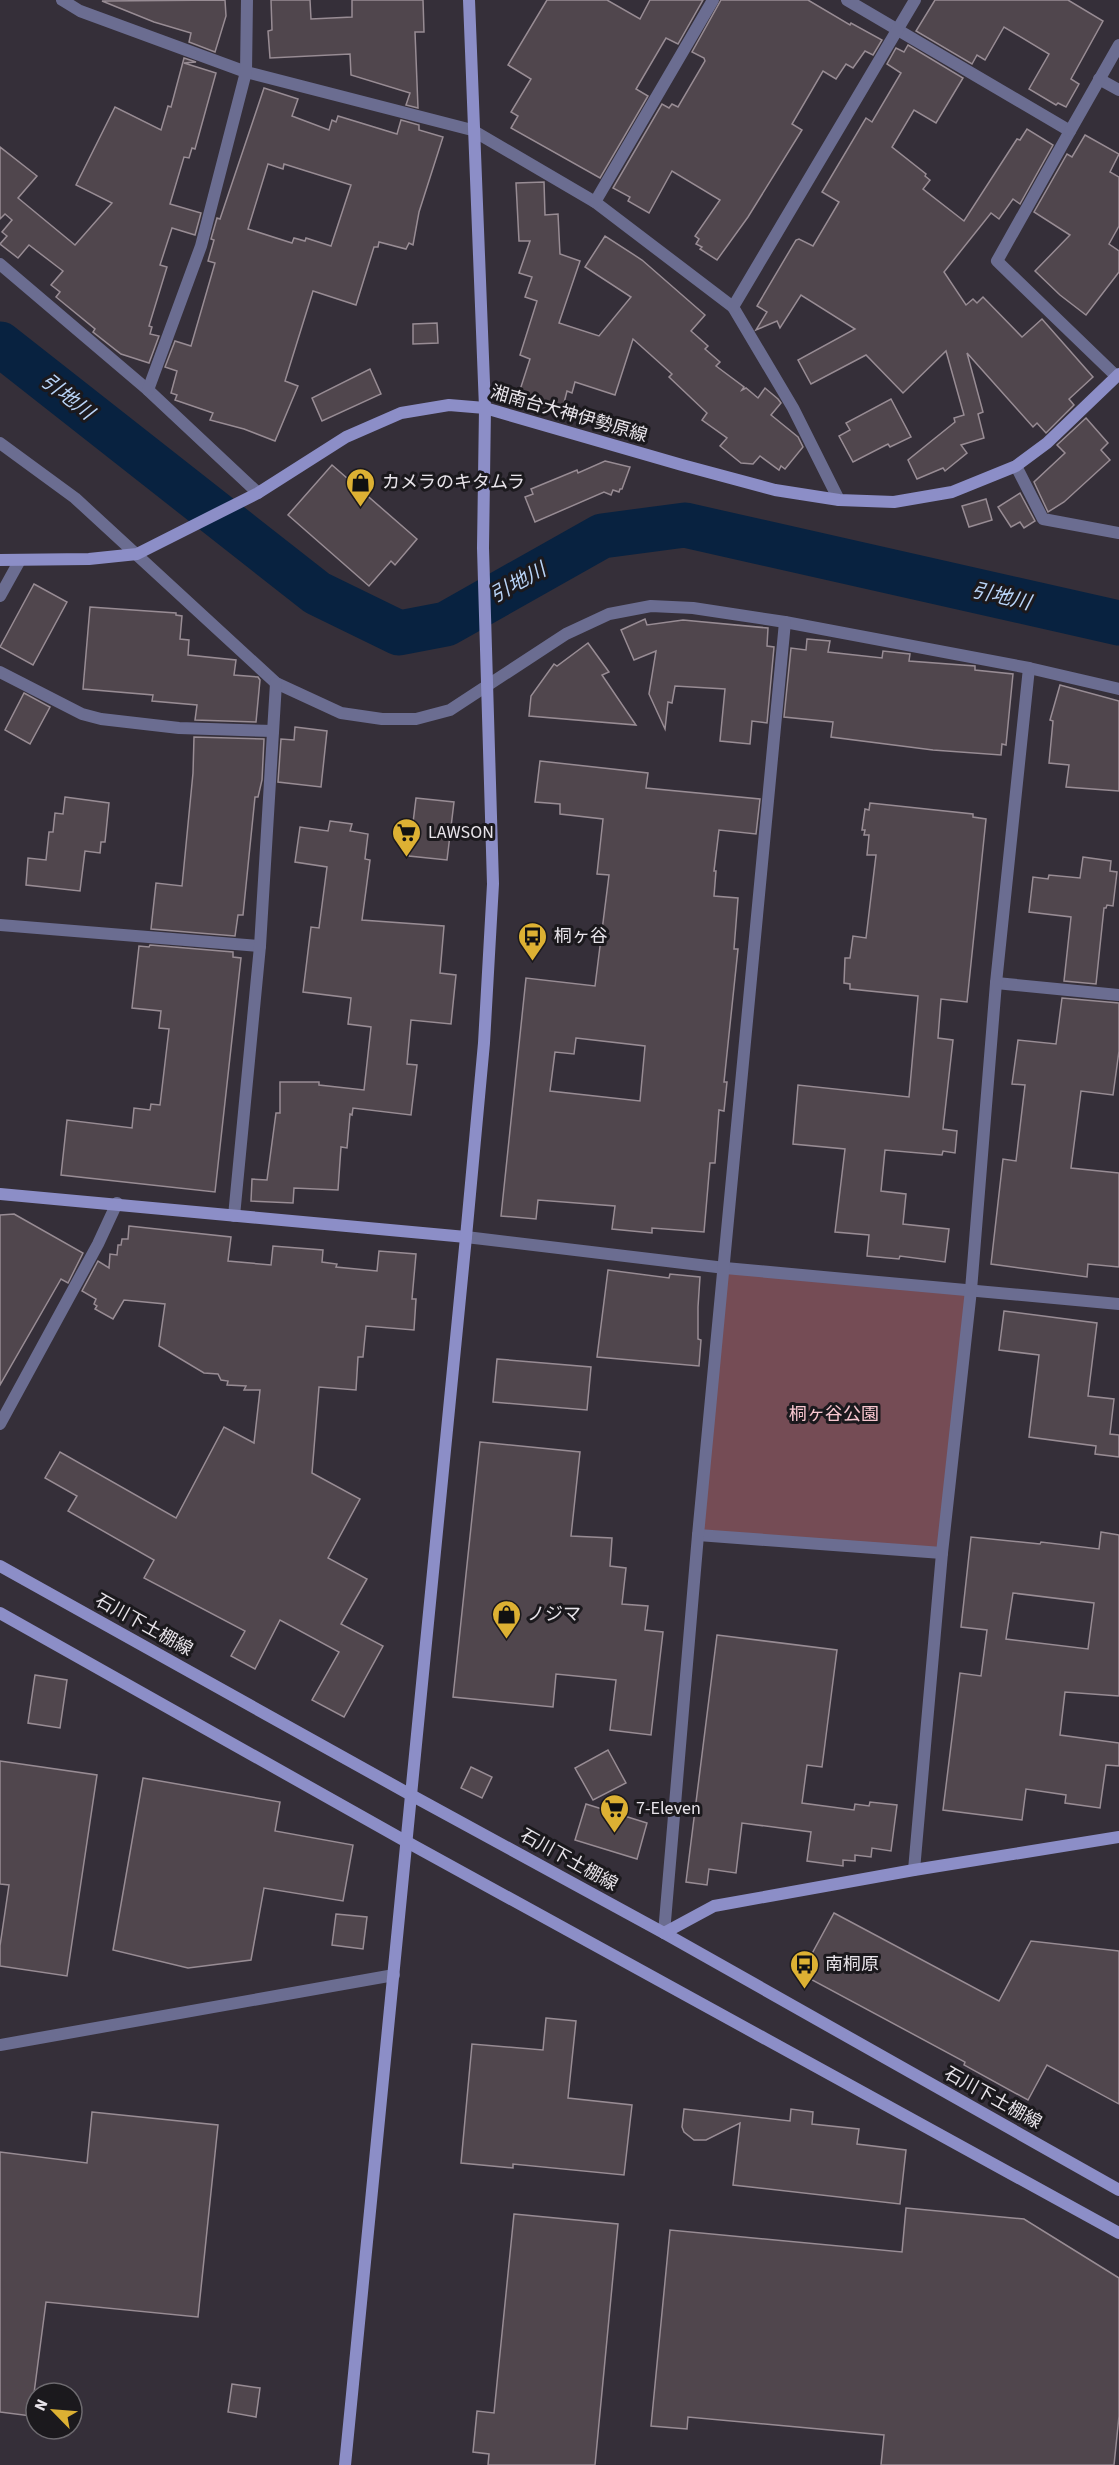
<svg xmlns="http://www.w3.org/2000/svg" width="1119" height="2465" font-family="'Source Sans 3','Noto Sans JP',sans-serif">
  <style>
    .green { fill: #754c55 }
    .lines { fill: none; stroke-linecap: round; stroke-linejoin: round }
    .river { stroke: #082240; stroke-width: 45 }
    .building { fill: #50464d; stroke: #988c94; stroke-width: 1.5; fill-rule: evenodd }
    .street { stroke: #6b6d91; stroke-width: 12 }
    .secondary { stroke: #8c8ec7; stroke-width: 12 }
    .labels { text-anchor: middle; dominant-baseline: central; stroke-width: 6; stroke-linejoin: round; paint-order: stroke }
    .street-label { font-size: 18px; fill: #e8e4ea; stroke: #1b191d }
    .poi-label { font-size: 18px; fill: #e8e4ea; stroke: #1b191d; text-anchor: start }
    .park-label { font-size: 18px; fill: #f8c7d0; stroke: #1b191d }
    .water-label { font-size: 20px; font-style: italic; fill: #b9d4f7; stroke: #1b191d }
  </style>
  <rect width="100%" height="100%" fill="#352f39"/>
  <polygon class="green" points="725,1268 971,1290 942,1553 698,1535"/>
  <g class="lines">
    <polyline class="river" points="0,344 317,593 399,633 446,624 602,536 685,525 1119,623"/>
  </g>
  <g class="building">
    <polygon points="225,0 226,16 215,52 189,42 191,33 154,22 102,1"/>
    <polygon points="271,0 310,0 311,19 352,17 352,0 423,0 424,32 415,32 418,108 406,105 410,93 351,75 350,54 270,58 268,31 272,30"/>
    <polygon points="547,0 607,0 640,19 650,0 703,0 678,44 666,38 636,89 648,96 600,178 511,128 518,116 511,112 531,79 508,65"/>
    <polygon points="721,0 808,0 850,25 851,23 882,40 873,55 865,51 853,68 846,64 836,79 823,71 792,124 802,130 748,217 717,260 700,249 702,247 696,244 699,239 695,236 720,200 672,171 649,213 628,201 630,197 613,188 662,104 669,108 672,104 678,107 705,61 704,58 692,52"/>
    <polygon points="935,0 1068,0 1103,21 1071,79 1079,84 1066,107 1058,103 1056,105 1029,89 1049,54 1004,27 985,60 977,55 972,64 916,31"/>
    <polygon points="908,45 963,78 936,123 914,110 892,147 926,174 925,176 930,180 923,189 964,221 1017,139 1020,140 1027,129 1053,145 1020,204 1013,199 999,219 991,213 944,272 966,305 973,299 977,303 983,297 1022,337 1042,319 1093,377 1069,399 1074,405 1046,433 1037,423 1033,427 967,353 983,412 978,414 984,438 961,445 967,453 945,471 943,468 917,479 908,460 955,422 954,418 964,415 946,351 903,393 866,355 811,384 798,360 855,329 801,295 780,328 777,321 756,330 767,312 757,306 796,240 799,239 813,246 839,202 822,192 866,118 872,122 901,73 887,64 896,48 904,52"/>
    <polygon points="184,58 196,62 184,63 216,73 195,149 192,148 189,158 184,157 170,204 201,213 195,235 172,228 160,265 167,267 149,326 152,327 150,334 159,336 149,363 121,354 93,332 95,329 56,297 60,292 51,285 63,271 29,245 18,258 0,244 7,236 2,232 12,220 5,214 0,219 0,147 37,176 18,198 75,245 112,203 76,185 115,107 161,130 168,106 171,107"/>
    <path d="M264 88 298 99 292 116 329 130 332 120 336 122 338 116 397 134 401 120 419 125V130L443 137 419 212 413 245 409 243 406 249 379 242 378 247H374L356 305 313 291 285 381 298 386 275 441 244 429 210 420 213 413 175 400 177 395 171 393 177 371 165 367 175 341 191 346 215 263 208 261 214 240 211 239 217 218 220 219ZM268 164 283 169 284 164 351 185 331 246 306 238 305 241 294 238 292 243 248 229Z"/>
    <polygon points="1085,135 1119,154 1110,172 1119,177 1119,226 1109,244 1119,251 1119,272 1086,315 1060,295 1035,271 1070,235 1034,212 1067,154 1072,157"/>
    <polygon points="544,182 545,215 558,214 560,254 580,261 559,323 599,336 631,297 585,267 605,236 642,260 705,315 691,331 708,346 705,349 720,362 716,366 744,387 742,390 746,388 758,398 765,388 778,399 781,403 771,415 798,437 803,447 785,469 781,466 779,470 760,456 753,464 741,463 720,446 727,438 702,420 707,413 669,377 672,374 633,339 615,395 575,382 572,393 567,391 563,407 519,393 530,359 520,355 537,301 525,297 532,277 519,273 530,241 519,241 516,183"/>
    <polygon points="437,323 438,343 413,344 413,324"/>
    <polygon points="370,369 381,394 322,421 312,398"/>
    <polygon points="891,399 911,437 890,447 888,444 853,462 839,436 850,430 846,423"/>
    <polygon points="1086,418 1108,443 1101,450 1110,460 1064,502 1048,512 1034,482 1065,453 1057,445"/>
    <polygon points="605,461 630,467 622,489 620,489 619,492 613,490 611,495 604,492 535,522 525,497 533,494 531,489 577,470 578,473"/>
    <polygon points="332,465 417,539 395,565 391,561 369,586 288,515"/>
    <polygon points="1020,493 1035,521 1024,528 1020,522 1011,527 998,507"/>
    <polygon points="986,499 992,520 969,527 962,506"/>
    <polygon points="34,584 67,602 33,665 0,647"/>
    <polygon points="90,607 176,613 176,615 182,616 180,639 189,640 188,655 236,660 234,675 258,677 260,680 256,722 195,720 197,705 152,701 153,695 83,689"/>
    <polygon points="645,619 647,625 683,620 768,628 767,646 774,647 767,723 752,721 750,744 720,741 725,689 675,686 672,703 668,702 665,729 649,694 656,651 634,660 621,630"/>
    <polygon points="807,639 830,641 828,652 882,658 883,651 910,654 909,661 975,666 975,670 1013,674 1006,745 1002,744 1001,755 933,750 831,737 833,722 784,717 791,648 806,650"/>
    <polygon points="588,643 609,672 602,675 636,725 529,716 531,696 554,664 557,666"/>
    <polygon points="1060,685 1119,701 1119,791 1066,787 1069,765 1049,763 1053,721 1050,720"/>
    <polygon points="24,693 50,707 30,744 5,730"/>
    <polygon points="295,727 327,731 321,787 278,782 281,739 294,740"/>
    <polygon points="194,737 264,739 262,780 258,797 255,797 243,915 238,915 235,936 151,929 156,883 182,886 193,773"/>
    <path d="M540 761 648 773 646 788 760 799 756 834 719 830 714 871H716L714 896 738 898 734 949H738L724 1082H727L724 1111 719 1110 715 1163H710L704 1232 652 1228V1233L612 1229 615 1206 538 1200 536 1219 501 1216 526 978 595 986 609 875 597 874 603 819 560 814V804L535 802ZM576 1038 645 1046 640 1101 550 1091 555 1052 574 1054Z"/>
    <polygon points="65,797 109,803 105,842 101,842 100,853 85,851 80,891 26,885 28,858 46,860 49,832 53,832 55,813 63,814"/>
    <polygon points="416,798 454,802 447,860 409,856"/>
    <polygon points="870,803 973,814 973,817 986,819 967,1002 941,999 938,1038 953,1040 943,1129 957,1131 955,1153 943,1151 942,1155 885,1150 881,1191 906,1194 903,1224 949,1229 945,1262 900,1256 899,1259 867,1256 869,1235 835,1232 845,1149 793,1144 798,1085 909,1097 918,996 850,989 850,984 844,983 845,958 850,958 853,936 866,938 876,855 867,855 869,835 864,835 865,830 862,830 865,809 869,810"/>
    <polygon points="330,821 352,824 350,831 368,834 365,859 370,860 362,920 444,926 440,973 456,975 451,1024 411,1020 407,1064 417,1065 411,1115 353,1108 352,1115 350,1114 347,1148 341,1147 338,1190 294,1188 293,1203 251,1201 252,1179 267,1180 276,1113 280,1113 280,1082 319,1082 319,1085 364,1090 371,1027 348,1024 351,998 303,992 311,927 319,928 327,867 295,862 300,827 328,831"/>
    <polygon points="1083,857 1111,861 1110,871 1117,872 1113,906 1107,905 1106,908 1104,908 1096,984 1064,981 1071,917 1029,912 1033,877 1048,879 1049,875 1080,878"/>
    <polygon points="150,945 233,952 233,957 241,958 215,1192 61,1175 67,1120 132,1128 134,1108 150,1110 151,1104 160,1105 169,1029 159,1028 161,1011 132,1008 139,946 149,947"/>
    <polygon points="1062,998 1119,1003 1119,1051 1113,1095 1081,1091 1071,1168 1119,1173 1119,1267 1088,1264 1087,1277 991,1264 1003,1159 1016,1161 1025,1085 1012,1084 1018,1040 1056,1044"/>
    <polygon points="14,1214 83,1253 68,1283 61,1279 0,1385 0,1215"/>
    <polygon points="129,1226 231,1237 228,1261 271,1265 273,1246 323,1250 322,1262 337,1264 336,1267 377,1271 379,1251 416,1254 412,1299 416,1299 414,1330 366,1326 363,1357 358,1357 356,1390 319,1387 312,1473 360,1499 328,1558 367,1579 341,1624 383,1646 344,1717 312,1700 339,1652 280,1620 255,1669 231,1656 245,1631 144,1578 154,1560 68,1511 77,1496 45,1478 60,1452 176,1518 224,1427 254,1443 260,1390 244,1390 246,1386 227,1385 228,1381 221,1380 218,1374 204,1373 159,1346 165,1304 124,1300 113,1319 95,1309 97,1306 94,1304 96,1299 82,1291 98,1261 109,1268 110,1254 117,1255 118,1245 121,1245 122,1239 128,1239"/>
    <polygon points="608,1270 669,1278 670,1274 700,1277 698,1307 698,1339 701,1340 699,1366 597,1357"/>
    <polygon points="1004,1311 1097,1323 1088,1396 1114,1399 1110,1434 1119,1435 1119,1457 1095,1454 1096,1446 1029,1437 1039,1355 999,1350"/>
    <polygon points="497,1359 591,1367 587,1410 493,1402"/>
    <polygon points="480,1442 580,1452 571,1536 612,1538 610,1566 626,1568 622,1604 648,1606 645,1630 663,1632 651,1735 610,1730 616,1680 556,1674 553,1707 453,1697"/>
    <path d="M1101 1532 1119 1535V1696L1065 1692 1060 1735 1119 1743V1766L1106 1765 1100 1808 1065 1803 1066 1795 1026 1789 1022 1820 943 1810 960 1673 981 1676 987 1630 961 1627 971 1537 1040 1544 1041 1542 1099 1549ZM1013 1593 1094 1603 1088 1649 1006 1639Z"/>
    <polygon points="717,1635 837,1650 822,1767 807,1765 802,1803 854,1810 855,1804 869,1806 870,1802 897,1805 891,1851 872,1848 871,1857 855,1855 855,1861 843,1860 843,1866 807,1861 811,1832 742,1823 736,1873 709,1869 707,1885 686,1882"/>
    <polygon points="35,1675 67,1680 60,1728 28,1723"/>
    <polygon points="608,1750 626,1783 593,1800 575,1768"/>
    <polygon points="0,1761 97,1775 67,1976 0,1966 0,1946 9,1885 0,1884"/>
    <polygon points="471,1767 492,1777 482,1798 461,1788"/>
    <polygon points="143,1778 280,1802 275,1831 353,1845 343,1901 264,1888 251,1960 188,1968 113,1950"/>
    <polygon points="586,1804 647,1823 637,1859 575,1840"/>
    <polygon points="834,1913 999,2001 1031,1941 1119,1951 1119,2104 1047,2065 1028,2100 964,2065 965,2062 801,1974"/>
    <polygon points="336,1914 367,1917 363,1949 332,1945"/>
    <polygon points="546,2018 576,2021 568,2098 632,2105 624,2175 513,2164 513,2168 461,2163 472,2044 543,2050"/>
    <polygon points="684,2109 790,2121 791,2109 813,2112 812,2124 859,2129 857,2144 906,2150 900,2204 733,2185 740,2123 706,2140 694,2140 684,2132 682,2127"/>
    <polygon points="92,2112 218,2125 198,2317 46,2302 31,2416 0,2412 0,2152 87,2163"/>
    <polygon points="906,2208 1024,2219 1119,2278 1119,2416 1114,2465 881,2465 884,2435 688,2417 687,2429 651,2426 670,2230 902,2252"/>
    <polygon points="514,2214 618,2224 595,2465 488,2465 489,2454 473,2452 477,2411 494,2413"/>
    <polygon points="232,2384 260,2388 256,2417 228,2412"/>
  </g>
  <g class="lines">
    <g class="street">
      <polyline points="62,0 80,11 246,72 472,130 595,202 733,307 793,408 839,500"/>
      <polyline points="847,0 1070,131 997,261 1116,376"/>
      <polyline points="1099,79 1119,90"/>
      <polyline points="1070,131 1119,45"/>
      <polyline points="595,202 713,0"/>
      <polyline points="0,264 148,390 258,493"/>
      <polyline points="733,307 915,0"/>
      <polyline points="148,390 201,246 246,72 247,0"/>
      <polyline points="0,443 75,498 276,683 341,713 382,719 416,719 450,710 566,634 609,614 651,606 693,608 785,622 1029,668 1119,689"/>
      <polyline points="1016,466 1043,519 1119,533"/>
      <polyline points="0,596 20,560"/>
      <polyline points="0,672 82,714 101,719 179,728 273,731"/>
      <polyline points="0,925 260,946"/>
      <polyline points="996,983 1119,995"/>
      <polyline points="234,1216 260,946 276,683"/>
      <polyline points="466,1237 725,1268 1119,1304"/>
      <polyline points="0,1424 98,1244 117,1203"/>
      <polyline points="698,1535 942,1553"/>
      <polyline points="914,1870 942,1553 971,1290 996,983 1029,668"/>
      <polyline points="664,1933 698,1535 785,622"/>
      <polyline points="0,2045 394,1975"/>
    </g>
    <g class="secondary">
      <polyline points="0,560 89,559 137,554 258,493 346,437 401,413 449,405 485,408 682,465 775,490 839,500 894,502 952,492 1016,466 1047,443 1119,374"/>
      <polyline points="0,1194 466,1237"/>
      <polyline points="0,1566 411,1795 664,1933 1119,2190"/>
      <polyline points="0,1613 407,1842 1119,2233"/>
      <polyline points="664,1933 714,1906 914,1870 1119,1837"/>
      <polyline points="345,2465 466,1237 484,1043 493,884 483,548 485,408 469,0"/>
    </g>
  </g>
  <defs>
    <symbol id="shop-pin" viewBox="-11 -11 22 30"><path d="M0 17L-7.5 6A9.5 9.5 0 1 1 7.5 6Z" fill="#ddb133" stroke="#1b191d"/><path d="M-5-2.5h2.3a2.7 3.5 0 0 1 5.4 0H5L5.5 6h-11ZM-1.5-2.5h3a1.5 2.3 0 0 0-3 0Z" fill="#111"/></symbol>
    <symbol id="supermarket-pin" viewBox="-11 -11 22 30"><path d="M0 17L-7.5 6A9.5 9.5 0 1 1 7.5 6Z" fill="#ddb133" stroke="#1b191d"/><path d="M-6-5.5h2.5l.6 2H6L4.5 2H-2.5L-4.4-4H-6ZM-1.5 3.2a1.3 1.3 0 1 0 .1 0ZM3 3.2a1.3 1.3 0 1 0 .1 0Z" fill="#111"/></symbol>
    <symbol id="bus-pin" viewBox="-11 -11 22 30"><path d="M0 17L-7.5 6A9.5 9.5 0 1 1 7.5 6Z" fill="#ddb133" stroke="#1b191d"/><path d="M-5-6H5V4H4V6H2V4H-2V6H-4V4H-5ZM-3.5-4V0h7V-4ZM-3.5 1.2v1.5H-2V1.2ZM2 1.2v1.5H3.5V1.2Z" fill="#111"/></symbol>
  </defs>
  <g fill-rule="evenodd">
    <use href="#shop-pin" x="344" y="466" width="33" height="45"/>
    <use href="#supermarket-pin" x="390" y="816" width="33" height="45"/>
    <use href="#bus-pin" x="516" y="920" width="33" height="45"/>
    <use href="#shop-pin" x="490" y="1598" width="33" height="45"/>
    <use href="#supermarket-pin" x="598" y="1792" width="33" height="45"/>
    <use href="#bus-pin" x="788" y="1948" width="33" height="45"/>
  </g>
  <g class="labels">
    <g class="street-label">
      <text transform="translate(569 414) rotate(16)">湘南台大神伊勢原線</text>
      <text transform="translate(144 1625) rotate(29)">石川下土棚線</text>
      <text transform="translate(569 1860) rotate(29)">石川下土棚線</text>
      <text transform="translate(993 2098) rotate(29)">石川下土棚線</text>
    </g>
    <g class="poi-label">
      <text x="382" y="482">カメラのキタムラ</text>
      <text x="428" y="832">LAWSON</text>
      <text x="554" y="936">桐ヶ谷</text>
      <text x="527" y="1614">ノジマ</text>
      <text x="636" y="1808">7-Eleven</text>
      <text x="825" y="1964">南桐原</text>
    </g>
    <g class="park-label">
      <text x="834" y="1414">桐ヶ谷公園</text>
    </g>
    <g class="water-label">
      <text transform="translate(67 397) rotate(38)">引地川</text>
      <text transform="translate(518 583) rotate(-29)">引地川</text>
      <text transform="translate(1001 597) rotate(13)">引地川</text>
    </g>
  </g>
  <g transform="translate(54 2411) rotate(295)"><circle r="28" fill="#1b191d" stroke="#6d6a6f" stroke-width="1.5"/>
  <path d="M0-4.5L10 22L0 15L-10 22Z" fill="#ddb133"/>
  <text y="-9" font-size="16" font-weight="bold" text-anchor="middle" fill="#e8e4ea">N</text>
  </g>
</svg>
